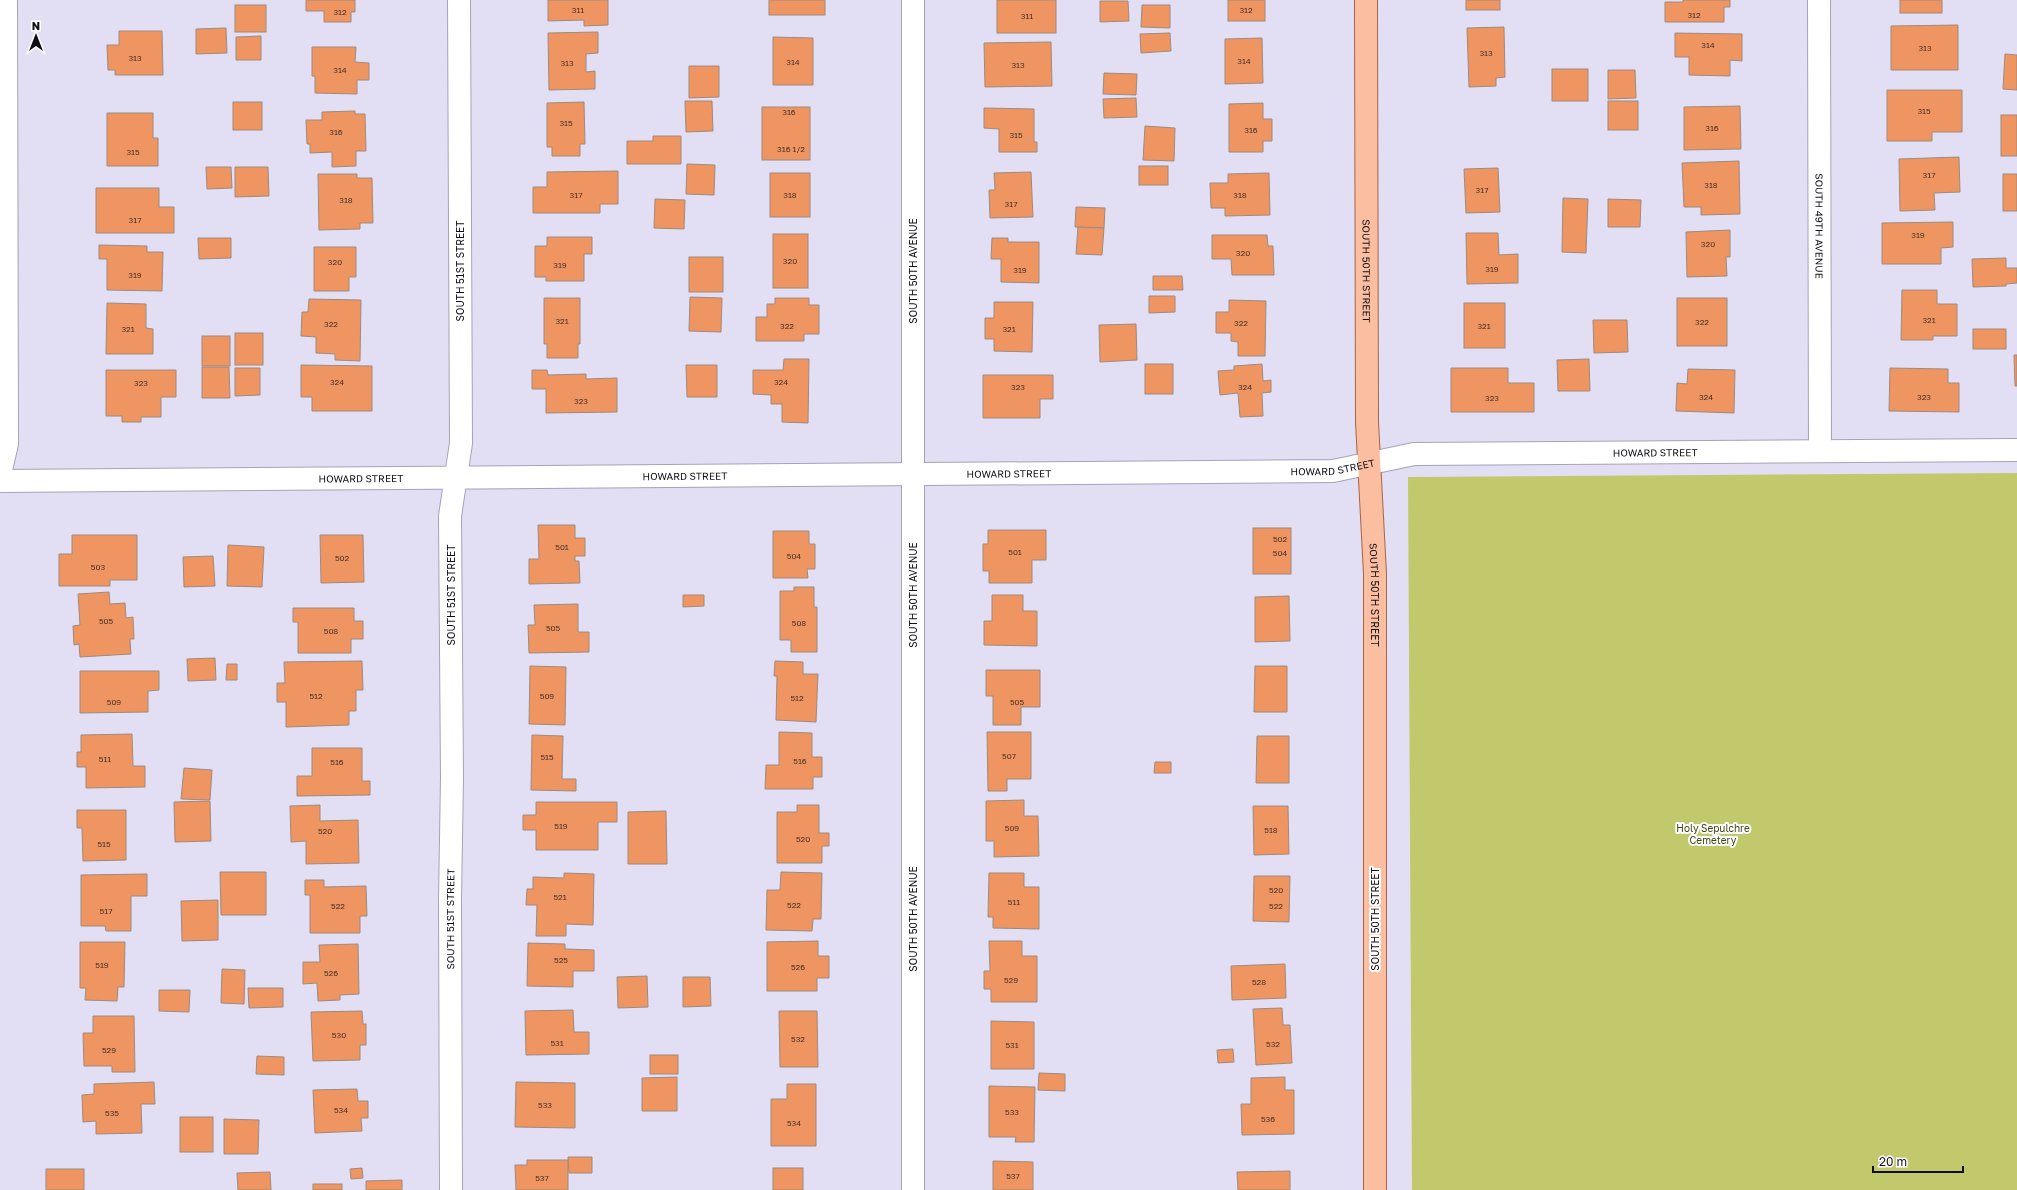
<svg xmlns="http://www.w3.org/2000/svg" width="2017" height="1190" font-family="'Golos Text',sans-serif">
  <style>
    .green { fill: #c1c96c }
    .building { fill: #ee9561; stroke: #9e8a7f }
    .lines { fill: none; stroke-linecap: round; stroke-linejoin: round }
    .minor-casing { stroke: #a5a3b7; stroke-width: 24 }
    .major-casing { stroke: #a76446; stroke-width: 24 }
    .minor { stroke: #fff; stroke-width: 22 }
    .major { stroke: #fbbea0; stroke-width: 22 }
    .labels { text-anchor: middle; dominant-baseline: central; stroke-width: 4; stroke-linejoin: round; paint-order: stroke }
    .number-label { font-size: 8px; fill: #483028 }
    .street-label { font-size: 10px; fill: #100e15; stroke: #fff }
    .park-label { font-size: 10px; fill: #414419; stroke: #fff }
  </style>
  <rect width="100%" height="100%" fill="#e2dff4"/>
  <polygon class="green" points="2017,473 2017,1190 1412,1190 1408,477"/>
  <g class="building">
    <polygon points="306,0 355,0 355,12 351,12 351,22 324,22 324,11 306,11"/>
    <polygon points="548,0 608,0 608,25 584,26 584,20 548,21"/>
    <rect x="769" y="0" width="56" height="15"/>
    <rect x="997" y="0" width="59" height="33"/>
    <rect x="1228" y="0" width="37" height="21"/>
    <rect x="1466" y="0" width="34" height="10"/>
    <polygon points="1683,0 1730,0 1730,7 1724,7 1724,22 1665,22 1665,2 1683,2"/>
    <rect x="1900" y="0" width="42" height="13"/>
    <polygon points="1100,1 1128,1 1129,21 1100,22"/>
    <rect x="235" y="5" width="31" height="27"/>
    <polygon points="1142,5 1170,5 1170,28 1141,27"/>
    <polygon points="1958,25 1958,70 1891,70 1891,26"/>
    <polygon points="1504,27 1505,77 1496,78 1496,86 1469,87 1467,28"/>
    <polygon points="226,28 227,53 196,54 196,29"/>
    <polygon points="119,31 162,31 163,75 115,75 115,70 108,70 107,45 119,45"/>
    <polygon points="598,32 598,53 586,54 586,72 595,71 595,89 549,90 548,33"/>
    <polygon points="1170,33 1171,51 1141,53 1140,34"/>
    <polygon points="1675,33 1742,34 1742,61 1730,60 1730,76 1689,75 1689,57 1675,57"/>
    <polygon points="261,36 261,60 236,60 236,37"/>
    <polygon points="773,37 813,38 813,85 773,85"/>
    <polygon points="1262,38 1263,83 1225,84 1225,39"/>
    <polygon points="1051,42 1052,86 985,87 984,43"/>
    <polygon points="312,47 356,47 355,62 369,63 369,80 357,80 357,94 315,93 315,76 312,76"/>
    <polygon points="2005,54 2017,55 2017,90 2003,89"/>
    <polygon points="689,66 719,66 719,97 689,98"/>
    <rect x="1552" y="69" width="36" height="32"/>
    <polygon points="1608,70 1635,70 1636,98 1608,99"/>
    <polygon points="1104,73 1137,74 1136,95 1103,94"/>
    <polygon points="1887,90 1962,90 1962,132 1932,132 1932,141 1887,141"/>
    <polygon points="1136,98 1137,117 1104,118 1103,99"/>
    <polygon points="685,101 712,101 713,131 686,132"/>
    <rect x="1608" y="101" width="30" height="29"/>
    <rect x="233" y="102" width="29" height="28"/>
    <polygon points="584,102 585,144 580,144 580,156 552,156 552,147 547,147 547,103"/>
    <polygon points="1263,103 1263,119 1272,119 1272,141 1263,141 1263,152 1229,152 1229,104"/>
    <polygon points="1740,106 1741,149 1684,150 1684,107"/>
    <rect x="762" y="107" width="48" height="53"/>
    <polygon points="984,108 1034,109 1034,142 1037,142 1037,152 999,152 999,129 984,128"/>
    <polygon points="355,111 355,114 365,114 366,151 356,151 356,166 332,167 332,152 310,153 310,144 307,144 306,120 322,120 322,112"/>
    <polygon points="107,113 153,113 153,138 158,138 158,166 107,166"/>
    <rect x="2001" y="115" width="16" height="41"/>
    <polygon points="1145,126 1175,128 1174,161 1143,160"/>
    <polygon points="653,136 681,136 681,164 627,164 627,141 653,141"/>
    <polygon points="1959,157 1960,192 1934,193 1935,210 1900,211 1899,159"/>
    <polygon points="1739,161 1740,214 1701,215 1701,207 1684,207 1682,163"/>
    <polygon points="687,164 715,165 714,195 686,194"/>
    <rect x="1139" y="166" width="29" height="19"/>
    <polygon points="206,167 231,167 232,188 207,189"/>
    <polygon points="235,167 268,167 269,196 235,197"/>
    <polygon points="1498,168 1500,212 1466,213 1464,169"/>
    <polygon points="618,171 618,204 600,204 600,213 533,213 533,187 547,187 547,172"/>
    <polygon points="1031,172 1033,217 990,218 989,190 995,190 994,173"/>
    <rect x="770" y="173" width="40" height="44"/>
    <polygon points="1269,173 1270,215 1225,216 1225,208 1211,208 1210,183 1228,183 1228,174"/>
    <polygon points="318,174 357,174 357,178 372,178 373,223 360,223 360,229 319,230"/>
    <rect x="2003" y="174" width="14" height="37"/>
    <polygon points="96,188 159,188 159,207 174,207 174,233 96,233"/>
    <polygon points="1563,198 1588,199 1586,253 1562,252"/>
    <polygon points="655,199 685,200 684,229 654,228"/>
    <polygon points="1608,199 1641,200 1640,227 1608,227"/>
    <polygon points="1076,207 1105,208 1104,228 1075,227"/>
    <polygon points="1953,222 1953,247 1941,248 1941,264 1882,264 1882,223"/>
    <polygon points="1078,227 1104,228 1102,255 1076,254"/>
    <polygon points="1730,230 1730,257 1726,257 1727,276 1687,277 1686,232"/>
    <polygon points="1466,233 1498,233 1499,255 1518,254 1518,283 1467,284"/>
    <rect x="773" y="234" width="35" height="54"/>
    <polygon points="1212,235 1267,235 1268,246 1273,246 1274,275 1232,275 1231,259 1212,259"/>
    <polygon points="547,237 592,237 592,254 584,254 584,281 546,281 546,277 535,277 535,246 547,246"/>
    <polygon points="198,238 231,238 231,258 199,259"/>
    <polygon points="992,238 1008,238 1008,242 1039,242 1039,283 1001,282 1001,259 991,259"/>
    <polygon points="99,245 147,246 147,252 163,252 162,291 107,290 107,259 99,259"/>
    <polygon points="314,247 356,247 356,277 349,277 349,291 314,291"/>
    <rect x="689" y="257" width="34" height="35"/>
    <polygon points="2006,258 2006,268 2017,268 2017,283 2006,284 2006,286 1973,287 1972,259"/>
    <polygon points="1153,276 1182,276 1183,290 1153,290"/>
    <polygon points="1902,290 1937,290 1937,304 1957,304 1957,336 1933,336 1933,340 1901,340"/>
    <polygon points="1149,296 1175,296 1175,312 1149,313"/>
    <polygon points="690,297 722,298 721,332 689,331"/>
    <polygon points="544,298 580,298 580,344 578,344 578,358 547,358 547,344 544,344"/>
    <polygon points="775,298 809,298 809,305 819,305 819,334 804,334 804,341 756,341 756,317 767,317 767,304 775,304"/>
    <rect x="1677" y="298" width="50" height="48"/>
    <polygon points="309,299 361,300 360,361 335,360 335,354 316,353 316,337 301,336 302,312 308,312"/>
    <polygon points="1229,300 1266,301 1265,356 1238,356 1238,342 1231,341 1231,333 1216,333 1216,312 1229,312"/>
    <polygon points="994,302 1033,302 1032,352 994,351 994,339 985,339 985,318 994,318"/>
    <polygon points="107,303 146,304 146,328 153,329 153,354 106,354"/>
    <rect x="1464" y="303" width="41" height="45"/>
    <polygon points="1593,320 1627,320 1628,352 1594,353"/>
    <polygon points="1136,324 1137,360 1100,362 1099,325"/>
    <rect x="1973" y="329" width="33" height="20"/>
    <rect x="235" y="333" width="28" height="32"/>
    <rect x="202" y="336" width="28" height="30"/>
    <polygon points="2014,355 2017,355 2017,386 2015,386"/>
    <polygon points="784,359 809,359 808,423 782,422 782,404 771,404 771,395 753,394 753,370 783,370"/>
    <polygon points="1589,359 1590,391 1558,391 1557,360"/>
    <rect x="1145" y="364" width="28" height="30"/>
    <polygon points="1262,364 1263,381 1271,380 1271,392 1262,393 1263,416 1240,417 1238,393 1220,395 1218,371 1234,370 1234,366"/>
    <polygon points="301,365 372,366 372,411 312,411 312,397 301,397"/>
    <polygon points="686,365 717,365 717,397 687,397"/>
    <polygon points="202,367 229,367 230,398 202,398"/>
    <polygon points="235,368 260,368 260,395 235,396"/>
    <polygon points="1451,368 1508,368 1508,383 1534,383 1534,412 1451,412"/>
    <polygon points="1890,368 1948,369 1948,383 1959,383 1959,412 1889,411"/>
    <polygon points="1688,369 1735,370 1734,413 1676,411 1677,383 1687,384"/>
    <polygon points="106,370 176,370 176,397 161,397 161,417 141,417 141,422 122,422 122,416 106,416"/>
    <polygon points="532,370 547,370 548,375 586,374 586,379 617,378 617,412 546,413 546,389 532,389"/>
    <polygon points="983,375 1053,375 1053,399 1040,399 1040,418 983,418"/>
    <polygon points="538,525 575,525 575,538 585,538 585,556 575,556 575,561 579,561 580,583 529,584 529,559 539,559"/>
    <rect x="1253" y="528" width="38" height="46"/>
    <polygon points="988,530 1046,530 1046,560 1032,560 1032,583 989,583 989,571 983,571 983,544 988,544"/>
    <polygon points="773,531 809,531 809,544 815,544 815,569 807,569 808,578 773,578"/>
    <polygon points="72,535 137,535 137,580 110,580 110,586 59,586 59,554 72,554"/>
    <polygon points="320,535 363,535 364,582 321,583"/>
    <polygon points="228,545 264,547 262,587 227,586"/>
    <polygon points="213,556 215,586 184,587 183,557"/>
    <polygon points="794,587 814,587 814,607 817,607 817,652 791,652 791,640 780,640 780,591 794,591"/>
    <polygon points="109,592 110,604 125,603 126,618 133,617 134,639 130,639 131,654 80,657 79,644 74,645 73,626 80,625 78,594"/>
    <polygon points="683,595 704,595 704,606 683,607"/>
    <polygon points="992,595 1023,595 1023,611 1037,611 1037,646 984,645 984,621 992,621"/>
    <polygon points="1289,596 1290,641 1255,642 1255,597"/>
    <polygon points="578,604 578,632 589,632 589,652 529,653 528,625 535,625 534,605"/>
    <polygon points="293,608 354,608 354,621 363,621 363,639 351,639 351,653 298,653 298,622 293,622"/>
    <polygon points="215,658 216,680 188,681 187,659"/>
    <polygon points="362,661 363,690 356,690 356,711 349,711 349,725 286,727 286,702 277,702 277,683 285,683 284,662"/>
    <polygon points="775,661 803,662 803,674 818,674 816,722 776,720 777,676 774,676"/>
    <polygon points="227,664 237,664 237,680 226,680"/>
    <polygon points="530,666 566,667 565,725 529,724"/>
    <polygon points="1255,666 1287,666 1287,712 1254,712"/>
    <polygon points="986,670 1040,670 1040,707 1021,707 1021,725 993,725 993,696 986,696"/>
    <polygon points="80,671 159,671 159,690 148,691 148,712 80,713"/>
    <polygon points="779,732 812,733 812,757 822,757 822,777 813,777 813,789 765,789 766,765 779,765"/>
    <polygon points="987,732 1031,732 1031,779 1007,779 1007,791 988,791"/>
    <polygon points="132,734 133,766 145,766 145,787 86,788 86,767 77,767 77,752 81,752 81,735"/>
    <polygon points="532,735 563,736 562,779 576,779 576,791 531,790"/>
    <polygon points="1257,736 1289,736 1289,783 1256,783"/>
    <polygon points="312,748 362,748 362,781 370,781 370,795 297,796 297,776 312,776"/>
    <polygon points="1155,762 1171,762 1171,773 1154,773"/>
    <polygon points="184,768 212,770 210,800 181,799"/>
    <polygon points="1024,800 1024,816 1038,816 1039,856 994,857 994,841 986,841 986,801"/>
    <polygon points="210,801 211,841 175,842 174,802"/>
    <polygon points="536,802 617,802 617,822 598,822 598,850 536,850 536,830 523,830 523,815 536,815"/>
    <polygon points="320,805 320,821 358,820 359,863 306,864 306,841 291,842 290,806"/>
    <polygon points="797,805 819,805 819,833 829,833 829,846 822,846 822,863 777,863 777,812 797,812"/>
    <polygon points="1253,806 1288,806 1289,854 1254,855"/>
    <polygon points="77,810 126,810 126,860 83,861 82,828 77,828"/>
    <polygon points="666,811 667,864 628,864 628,812"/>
    <polygon points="220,872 266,872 266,915 221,915"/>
    <polygon points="781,872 822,873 821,919 813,919 812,931 766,930 767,890 780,890"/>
    <polygon points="564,873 594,874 593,925 566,924 566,936 536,936 537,905 526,905 527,889 533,889 533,877 564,878"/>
    <polygon points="989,873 1024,873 1024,887 1039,887 1039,929 993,928 993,917 988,917"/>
    <polygon points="147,874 147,896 131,896 131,931 106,931 105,926 81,926 81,875"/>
    <polygon points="1254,876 1290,876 1289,922 1253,921"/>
    <polygon points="305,880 324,880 324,887 366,886 367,916 360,916 360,933 310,933 310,895 305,895"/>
    <polygon points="218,900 218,940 182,941 181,901"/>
    <polygon points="818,941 818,956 829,956 829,978 817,978 817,991 767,991 767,942"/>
    <polygon points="989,941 1022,941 1022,956 1037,956 1037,1002 991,1002 991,989 984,989 984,971 990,971"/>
    <polygon points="80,942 125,942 124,987 118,987 117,1001 85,1000 86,988 80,988"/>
    <polygon points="528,943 565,944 565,949 594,950 594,971 573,971 573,987 527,986"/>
    <polygon points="358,944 359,994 340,995 340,1000 318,1001 317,983 303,984 303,962 320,962 319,945"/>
    <polygon points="1285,964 1286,998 1232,1000 1231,966"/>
    <polygon points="222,969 245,970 244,1004 221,1003"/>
    <polygon points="647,976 648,1007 618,1008 617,977"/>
    <polygon points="683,977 710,977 711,1006 683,1007"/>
    <polygon points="248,988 283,988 283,1007 249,1008"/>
    <polygon points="159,990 190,990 189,1012 159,1011"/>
    <polygon points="1282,1008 1283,1025 1290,1025 1292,1063 1256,1065 1253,1009"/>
    <polygon points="573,1010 574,1032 589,1032 589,1054 526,1055 525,1011"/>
    <polygon points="362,1011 363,1024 366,1024 366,1045 360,1045 360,1060 313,1061 311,1012"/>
    <polygon points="779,1011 817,1011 818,1067 780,1067"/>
    <polygon points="93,1016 134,1016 135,1072 112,1072 112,1066 84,1066 83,1033 93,1033"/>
    <polygon points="991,1021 1034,1022 1034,1069 991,1069"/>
    <polygon points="1233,1049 1234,1062 1218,1063 1217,1050"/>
    <rect x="650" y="1055" width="28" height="19"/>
    <polygon points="257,1056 284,1057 284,1075 256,1074"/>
    <polygon points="1039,1073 1065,1074 1065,1091 1038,1090"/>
    <polygon points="677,1077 677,1111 642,1111 642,1078"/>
    <polygon points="1285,1077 1285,1090 1294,1090 1294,1134 1242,1135 1241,1104 1251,1104 1251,1078"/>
    <polygon points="154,1082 155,1104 141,1104 142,1133 96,1134 96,1121 83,1122 82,1095 94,1094 94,1084"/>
    <polygon points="516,1082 575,1083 575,1128 515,1127"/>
    <polygon points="787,1084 816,1084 816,1146 771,1146 771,1099 787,1099"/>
    <polygon points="989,1086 1035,1087 1034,1142 1015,1142 1016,1137 989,1137"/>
    <polygon points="357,1089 358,1101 368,1101 368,1118 361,1118 362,1131 315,1133 313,1090"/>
    <rect x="180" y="1117" width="33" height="35"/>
    <polygon points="224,1119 259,1120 258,1154 224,1154"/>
    <polygon points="568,1157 592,1157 592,1173 569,1173"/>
    <polygon points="527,1160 568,1160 568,1190 516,1190 515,1165 527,1165"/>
    <polygon points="993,1161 1033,1162 1033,1190 993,1190"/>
    <polygon points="362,1168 363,1178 351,1179 350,1169"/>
    <rect x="773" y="1168" width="30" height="22"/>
    <rect x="46" y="1169" width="38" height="21"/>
    <polygon points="1290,1171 1290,1190 1238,1190 1237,1172"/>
    <polygon points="270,1172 271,1190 238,1190 237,1173"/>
    <polygon points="402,1180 402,1190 366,1190 366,1181"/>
    <rect x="313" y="1184" width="29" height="6"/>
  </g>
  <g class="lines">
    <defs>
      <g id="minor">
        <path id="s1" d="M1819 0 1820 451"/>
        <polyline points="0,474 7,444 6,0"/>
        <path id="s2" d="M0 481 1333 471 1414 454 2017 450"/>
        <path id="s3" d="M451 1190 450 899 452 778 450 516 461 443 459 0"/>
        <polyline points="913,1190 913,0"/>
      </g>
      <g id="major">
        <path id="s4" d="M1366 0 1367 422 1375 574V1190"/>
      </g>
    </defs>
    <use href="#minor" class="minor-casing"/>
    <use href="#major" class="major-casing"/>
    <use href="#minor" class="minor"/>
    <use href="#major" class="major"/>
  </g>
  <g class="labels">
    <g class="number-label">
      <text x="578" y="10">311</text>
      <text x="1246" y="10">312</text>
      <text x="340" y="12">312</text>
      <text x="1694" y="15">312</text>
      <text x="1027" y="16">311</text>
      <text x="1708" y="45">314</text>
      <text x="1925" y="48">313</text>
      <text x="1486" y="53">313</text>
      <text x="135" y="58">313</text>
      <text x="1244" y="61">314</text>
      <text x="793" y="62">314</text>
      <text x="567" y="63">313</text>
      <text x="1018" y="65">313</text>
      <text x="340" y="70">314</text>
      <text x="1924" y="111">315</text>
      <text x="789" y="112">316</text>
      <text x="566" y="123">315</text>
      <text x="1712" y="128">316</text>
      <text x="1251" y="130">316</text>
      <text x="336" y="132">316</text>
      <text x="1016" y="135">315</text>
      <text x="791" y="149">316 1/2</text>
      <text x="133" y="152">315</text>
      <text x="1929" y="175">317</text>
      <text x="1711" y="185">318</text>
      <text x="1482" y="190">317</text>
      <text x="576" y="195">317</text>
      <text x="790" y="195">318</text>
      <text x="1240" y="195">318</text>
      <text x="346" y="200">318</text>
      <text x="1011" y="204">317</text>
      <text x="135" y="220">317</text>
      <text x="1918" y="235">319</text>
      <text x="1708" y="244">320</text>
      <text x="1243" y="253">320</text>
      <text x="790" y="261">320</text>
      <text x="335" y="262">320</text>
      <text x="560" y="265">319</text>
      <text x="1492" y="269">319</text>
      <text x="1020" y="270">319</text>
      <text x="135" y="275">319</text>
      <text x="1929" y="320">321</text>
      <text x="562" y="321">321</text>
      <text x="1702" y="322">322</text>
      <text x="1241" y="323">322</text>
      <text x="331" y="324">322</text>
      <text x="787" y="326">322</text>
      <text x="1484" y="326">321</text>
      <text x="128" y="329">321</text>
      <text x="1009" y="329">321</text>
      <text x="337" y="382">324</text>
      <text x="781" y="382">324</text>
      <text x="141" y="383">323</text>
      <text x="1018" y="387">323</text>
      <text x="1245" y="387">324</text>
      <text x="1706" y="397">324</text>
      <text x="1924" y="397">323</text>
      <text x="1492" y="398">323</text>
      <text x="581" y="401">323</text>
      <text x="1280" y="539">502</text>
      <text x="562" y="547">501</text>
      <text x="1015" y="552">501</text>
      <text x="1280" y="553">504</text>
      <text x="794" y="556">504</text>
      <text x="342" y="558">502</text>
      <text x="98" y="567">503</text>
      <text x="106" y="621">505</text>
      <text x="799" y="623">508</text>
      <text x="553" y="628">505</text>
      <text x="331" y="631">508</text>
      <text x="316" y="696">512</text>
      <text x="547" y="696">509</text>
      <text x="797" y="698">512</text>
      <text x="114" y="702">509</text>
      <text x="1017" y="702">505</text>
      <text x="1009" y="756">507</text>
      <text x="547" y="757">515</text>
      <text x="105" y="759">511</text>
      <text x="800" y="761">516</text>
      <text x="337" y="762">516</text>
      <text x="561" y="826">519</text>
      <text x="1012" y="828">509</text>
      <text x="1271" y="830">518</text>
      <text x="325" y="831">520</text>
      <text x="803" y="839">520</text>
      <text x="104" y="844">515</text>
      <text x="1276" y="890">520</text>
      <text x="560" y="897">521</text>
      <text x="1014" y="902">511</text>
      <text x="794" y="905">522</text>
      <text x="338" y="906">522</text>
      <text x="1276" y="906">522</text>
      <text x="106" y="911">517</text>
      <text x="561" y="960">525</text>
      <text x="102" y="965">519</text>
      <text x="798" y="967">526</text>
      <text x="331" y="973">526</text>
      <text x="1011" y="980">529</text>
      <text x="1259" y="982">528</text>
      <text x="339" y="1035">530</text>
      <text x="798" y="1039">532</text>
      <text x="557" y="1043">531</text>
      <text x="1273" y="1044">532</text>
      <text x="1012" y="1045">531</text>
      <text x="109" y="1050">529</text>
      <text x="545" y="1105">533</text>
      <text x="341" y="1110">534</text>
      <text x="1012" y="1112">533</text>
      <text x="112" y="1113">535</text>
      <text x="1268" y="1119">536</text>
      <text x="794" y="1123">534</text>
      <text x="1013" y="1176">537</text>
      <text x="542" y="1178">537</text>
    </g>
    <g class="street-label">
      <text stroke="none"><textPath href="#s1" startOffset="226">SOUTH 49TH AVENUE</textPath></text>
      <text transform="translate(460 271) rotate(-90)">SOUTH 51ST STREET</text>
      <text transform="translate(913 271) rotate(-90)">SOUTH 50TH AVENUE</text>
      <text stroke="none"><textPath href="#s4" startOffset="271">SOUTH 50TH STREET</textPath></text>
      <text stroke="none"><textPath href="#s2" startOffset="1657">HOWARD STREET</textPath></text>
      <text stroke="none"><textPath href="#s2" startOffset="1333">HOWARD STREET</textPath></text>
      <text stroke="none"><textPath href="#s2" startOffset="1009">HOWARD STREET</textPath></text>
      <text stroke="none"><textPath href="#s2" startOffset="685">HOWARD STREET</textPath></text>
      <text stroke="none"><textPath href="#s2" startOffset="361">HOWARD STREET</textPath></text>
      <text transform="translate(451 595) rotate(-90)">SOUTH 51ST STREET</text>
      <text transform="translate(913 595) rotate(-90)">SOUTH 50TH AVENUE</text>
      <text stroke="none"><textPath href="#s4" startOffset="595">SOUTH 50TH STREET</textPath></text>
      <text stroke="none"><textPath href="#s3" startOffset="271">SOUTH 51ST STREET</textPath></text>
      <text transform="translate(913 919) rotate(-90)">SOUTH 50TH AVENUE</text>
      <text transform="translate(1375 919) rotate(-90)">SOUTH 50TH STREET</text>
    </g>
    <g class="park-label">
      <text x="1713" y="828">Holy Sepulchre<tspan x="1713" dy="12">Cemetery</tspan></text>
    </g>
  </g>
  <g transform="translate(36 36)" stroke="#ffffff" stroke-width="3" paint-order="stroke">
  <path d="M0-3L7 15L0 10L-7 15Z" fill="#100e15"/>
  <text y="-6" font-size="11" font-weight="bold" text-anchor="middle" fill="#100e15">N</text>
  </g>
  <path d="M1873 1166v6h90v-6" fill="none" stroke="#100e15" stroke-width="2"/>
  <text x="1879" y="1166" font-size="12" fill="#100e15" stroke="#ffffff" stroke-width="3" paint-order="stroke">20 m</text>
</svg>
